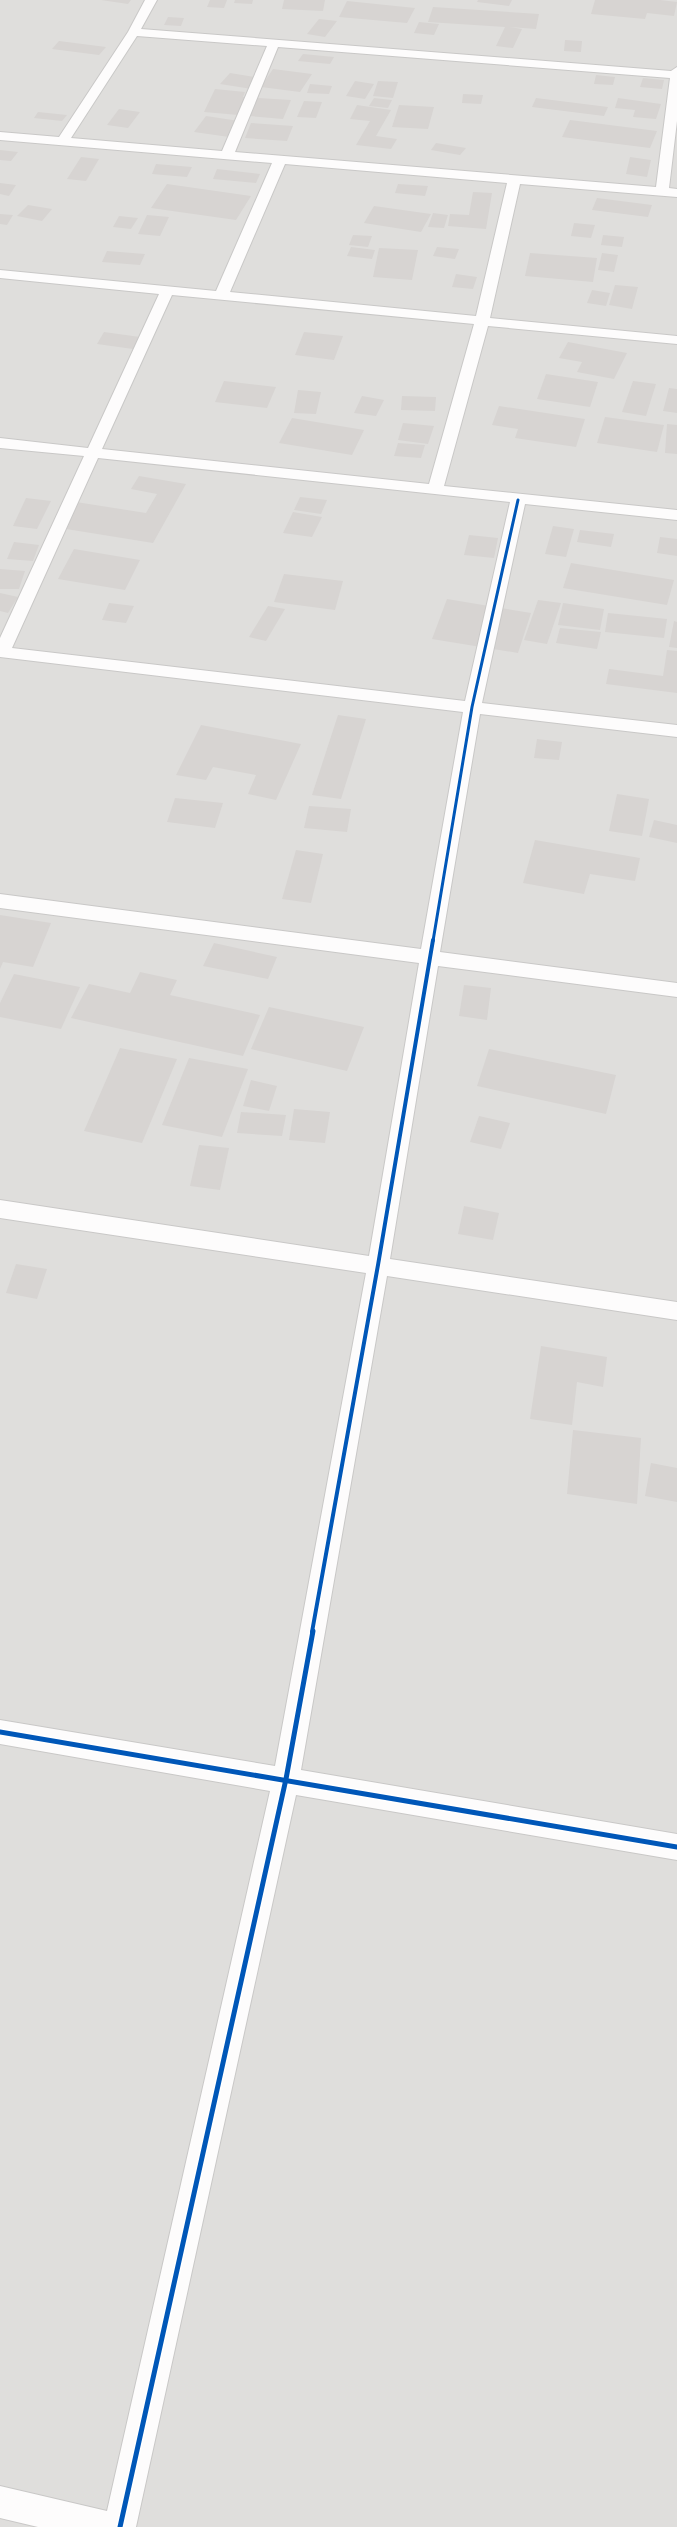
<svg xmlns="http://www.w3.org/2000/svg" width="677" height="2527" font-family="'Fira Sans',sans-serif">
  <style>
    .residential { fill: #dfdedc }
    .building { fill: #d7d4d2 }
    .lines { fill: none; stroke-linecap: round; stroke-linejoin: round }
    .minor-casing { stroke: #c9c8c7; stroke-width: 2 }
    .minor { fill: #fdfcfc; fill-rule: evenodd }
    .cycleway-far2-casing { stroke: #fff; stroke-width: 5 }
    .cycleway-far1-casing { stroke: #fff; stroke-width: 6 }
    .cycleway-casing { stroke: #fff; stroke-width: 8 }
    .cycleway-far2 { stroke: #0057b8; stroke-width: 3 }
    .cycleway-far1 { stroke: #0057b8; stroke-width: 4 }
    .cycleway { stroke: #0057b8; stroke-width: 5 }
  </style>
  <rect width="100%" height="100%" fill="#f0eeeb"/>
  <rect class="residential" x="0" y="0" width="677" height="2527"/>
  <g class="building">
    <polygon points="101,0 131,0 128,4"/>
    <polygon points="210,0 227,0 224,8 207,7"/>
    <polygon points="235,0 253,0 252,4 234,3"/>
    <polygon points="284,0 325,0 323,11 282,9"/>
    <polygon points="478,0 512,0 509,6 477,2"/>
    <polygon points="595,0 660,0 677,2 674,16 647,13 645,19 591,14"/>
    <polygon points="347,1 415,8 407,23 339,17"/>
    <polygon points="433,7 539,14 536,29 510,27 522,29 513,48 496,46 505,27 428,22"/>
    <polygon points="168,17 184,18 181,26 164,25"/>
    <polygon points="319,19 337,21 325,37 307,34"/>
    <polygon points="419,22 439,24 434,35 414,33"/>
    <polygon points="565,40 582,41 581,52 564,51"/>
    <polygon points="59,41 106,47 99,55 52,49"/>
    <polygon points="303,54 334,57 330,64 298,61"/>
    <polygon points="273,69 312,74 300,92 261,87"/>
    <polygon points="230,73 261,78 252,89 220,84"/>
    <polygon points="596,75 615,77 613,85 594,84"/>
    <polygon points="643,78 664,80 662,89 640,87"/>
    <polygon points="355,81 374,84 365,99 346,96"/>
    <polygon points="378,81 398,82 393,98 373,96"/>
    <polygon points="310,84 332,86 329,94 307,93"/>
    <polygon points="215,89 245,92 243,97 291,100 283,119 204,112"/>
    <polygon points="463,94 483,95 481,104 462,103"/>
    <polygon points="374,98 392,100 388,108 369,106"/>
    <polygon points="536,98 608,107 604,116 532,107"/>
    <polygon points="618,98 661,104 656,119 633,117 635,110 615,108"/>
    <polygon points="304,101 322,102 316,118 297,117"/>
    <polygon points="357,105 391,110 376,136 397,139 391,149 356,145 370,121 350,119"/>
    <polygon points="399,105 434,107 428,129 392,127"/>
    <polygon points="119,109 140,112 128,128 107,125"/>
    <polygon points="38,112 67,115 62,121 34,118"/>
    <polygon points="206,116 239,121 229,137 194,132"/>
    <polygon points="570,120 657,131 650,148 562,137"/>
    <polygon points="251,123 293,126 287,141 245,138"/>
    <polygon points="436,143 466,148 460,155 431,150"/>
    <polygon points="0,150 18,152 11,161 0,160"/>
    <polygon points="81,157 99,159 86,181 67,179"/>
    <polygon points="630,157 651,160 647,177 626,174"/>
    <polygon points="156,164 192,167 187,177 152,174"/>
    <polygon points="217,169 260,174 256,183 213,179"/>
    <polygon points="0,183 16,185 9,196 0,194"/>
    <polygon points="167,184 251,196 236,220 151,208"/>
    <polygon points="398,184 428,186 425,196 395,193"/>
    <polygon points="473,192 492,193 486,229 448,226 450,214 469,215"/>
    <polygon points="597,198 652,205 648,217 592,210"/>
    <polygon points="28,205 52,209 42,221 17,216"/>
    <polygon points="374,206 431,214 421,232 364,223"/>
    <polygon points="433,213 448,215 444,228 428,227"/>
    <polygon points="0,214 13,215 7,225 0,224"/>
    <polygon points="147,215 169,217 160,236 138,234"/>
    <polygon points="119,216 138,218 131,229 113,227"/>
    <polygon points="574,223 595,225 591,238 571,236"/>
    <polygon points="353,235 372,236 368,247 349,245"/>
    <polygon points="603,235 624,237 622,247 601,245"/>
    <polygon points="351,247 375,250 372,259 347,256"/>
    <polygon points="437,247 459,249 455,259 433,256"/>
    <polygon points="379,248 418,250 412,280 373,277"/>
    <polygon points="107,251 145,254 140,265 102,262"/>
    <polygon points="530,253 597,258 593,282 525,276"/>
    <polygon points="602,253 618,255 614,272 598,270"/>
    <polygon points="456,274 477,277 473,289 452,287"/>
    <polygon points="615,285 638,287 632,309 609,305"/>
    <polygon points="592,290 610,293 606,306 587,303"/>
    <polygon points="104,332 140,337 133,349 97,344"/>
    <polygon points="304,332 343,336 334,360 295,355"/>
    <polygon points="568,342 627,353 614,379 577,372 582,362 559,358"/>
    <polygon points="546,374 598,382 590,407 537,399"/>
    <polygon points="224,381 276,387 267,408 215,402"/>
    <polygon points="633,381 656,384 646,416 622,412"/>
    <polygon points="669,388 677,389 677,413 663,411"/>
    <polygon points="298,390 321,392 316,414 294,413"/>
    <polygon points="362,396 384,400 376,416 354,413"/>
    <polygon points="402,396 436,397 435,411 401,410"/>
    <polygon points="499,406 585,419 576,447 515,438 518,429 492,425"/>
    <polygon points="605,417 664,425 657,452 597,443"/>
    <polygon points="292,418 364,430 352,455 279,443"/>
    <polygon points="403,423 434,426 428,444 398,440"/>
    <polygon points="667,424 677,425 677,454 665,453"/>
    <polygon points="398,443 425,445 421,458 394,456"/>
    <polygon points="139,476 186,484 153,543 60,528 76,502 146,513 157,494 131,489"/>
    <polygon points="300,497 327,500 321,514 294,510"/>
    <polygon points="26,498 51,501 37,529 13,526"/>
    <polygon points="293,512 322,517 312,537 283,533"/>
    <polygon points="553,526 574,529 566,557 545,554"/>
    <polygon points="580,530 614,534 611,547 577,542"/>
    <polygon points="469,535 498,538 494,558 464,555"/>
    <polygon points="660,537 677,539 677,556 657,553"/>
    <polygon points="14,542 39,545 33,561 7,559"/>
    <polygon points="74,549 140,560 125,590 58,579"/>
    <polygon points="571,563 674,580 667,605 563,588"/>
    <polygon points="0,569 25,571 19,589 0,589"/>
    <polygon points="284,574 343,581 335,610 274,602"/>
    <polygon points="0,593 18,597 8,613 0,611"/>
    <polygon points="447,599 531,613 518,653 432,639"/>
    <polygon points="538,600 561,603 547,644 524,640"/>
    <polygon points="109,603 134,606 126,623 102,620"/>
    <polygon points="563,603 604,609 600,630 558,625"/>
    <polygon points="268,606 285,609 266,641 249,637"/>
    <polygon points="608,613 667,619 664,638 605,632"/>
    <polygon points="674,621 677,622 677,648 669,647"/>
    <polygon points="560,628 601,632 597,649 556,643"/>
    <polygon points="667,650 677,651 677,693 606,684 609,669 663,676"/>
    <polygon points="338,715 366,719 341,799 312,795"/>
    <polygon points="201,725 301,744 276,800 248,794 256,775 213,767 206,780 176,775"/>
    <polygon points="537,739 562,742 559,760 534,758"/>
    <polygon points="617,794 649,799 642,836 609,831"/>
    <polygon points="175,798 223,803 215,828 167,822"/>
    <polygon points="309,806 351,809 347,832 304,828"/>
    <polygon points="654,820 677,825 677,843 649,837"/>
    <polygon points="535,840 640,858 635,881 590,874 584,894 523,883"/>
    <polygon points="296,850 323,854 311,903 282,899"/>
    <polygon points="0,915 51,923 33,967 3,962 0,969"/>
    <polygon points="214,943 277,957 268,979 203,966"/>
    <polygon points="140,972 177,980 170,995 260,1015 243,1056 71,1018 89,984 130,993"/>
    <polygon points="14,974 80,987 61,1029 0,1017 0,1003"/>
    <polygon points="464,985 491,988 487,1020 459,1016"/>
    <polygon points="269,1007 364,1027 347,1071 251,1049"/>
    <polygon points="120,1048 177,1059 142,1143 84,1131"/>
    <polygon points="489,1049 616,1075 606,1114 477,1086"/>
    <polygon points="189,1058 248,1069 222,1137 162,1125"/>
    <polygon points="251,1080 277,1086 269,1111 243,1106"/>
    <polygon points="294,1109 330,1112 325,1143 289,1140"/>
    <polygon points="241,1112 286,1115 282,1136 237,1133"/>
    <polygon points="479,1116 510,1123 501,1149 470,1142"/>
    <polygon points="199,1145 229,1148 220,1190 190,1186"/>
    <polygon points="464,1206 499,1213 493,1240 458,1234"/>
    <polygon points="16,1264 47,1269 37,1299 6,1293"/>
    <polygon points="541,1346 607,1357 603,1387 577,1382 572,1425 530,1419"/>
    <polygon points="573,1430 641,1438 637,1504 567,1494"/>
    <polygon points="651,1463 677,1468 677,1502 645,1496"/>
  </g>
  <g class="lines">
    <defs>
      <path id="minor" d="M145 0H157L141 29 671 71 677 67V121L669 188 677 189V197L520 184 490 318 677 336V344L488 326 444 486 677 510V520L525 504 482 703 677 725V737L480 714 440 952 677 983V997L438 966 390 1259 677 1302V1320L387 1276 301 1770 677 1834V1860L296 1795 136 2527H38L0 2518V2486L107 2511 270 1791 0 1744V1720L275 1766 366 1273 0 1218V1200L369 1256 419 963 0 908V894L421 949 463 712 0 657V638L84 456 0 448V438L88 448 159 294 0 278V270L216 291 272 163 0 140V132L59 137 128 32ZM137 36 267 46 222 151 71 138ZM278 47 670 78 656 187 235 152ZM285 164 507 183 476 316 230 292ZM172 295 474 324 429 484 102 449ZM98 458 510 502 465 701 12 648Z"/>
    </defs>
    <use href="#minor" class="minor-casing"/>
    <use href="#minor" class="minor"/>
    <defs>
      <polyline id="cycleway-far2" points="433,941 472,707 518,500"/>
      <polyline id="cycleway-far1" points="312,1632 378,1265 433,940"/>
      <g id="cycleway">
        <polyline points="0,1732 677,1847"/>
        <polyline points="120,2527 286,1779 313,1631"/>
      </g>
    </defs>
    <use href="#cycleway-far2" class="cycleway-far2-casing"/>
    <use href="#cycleway-far1" class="cycleway-far1-casing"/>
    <use href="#cycleway" class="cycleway-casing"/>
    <use href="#cycleway-far2" class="cycleway-far2"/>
    <use href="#cycleway-far1" class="cycleway-far1"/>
    <use href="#cycleway" class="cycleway"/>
  </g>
</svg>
